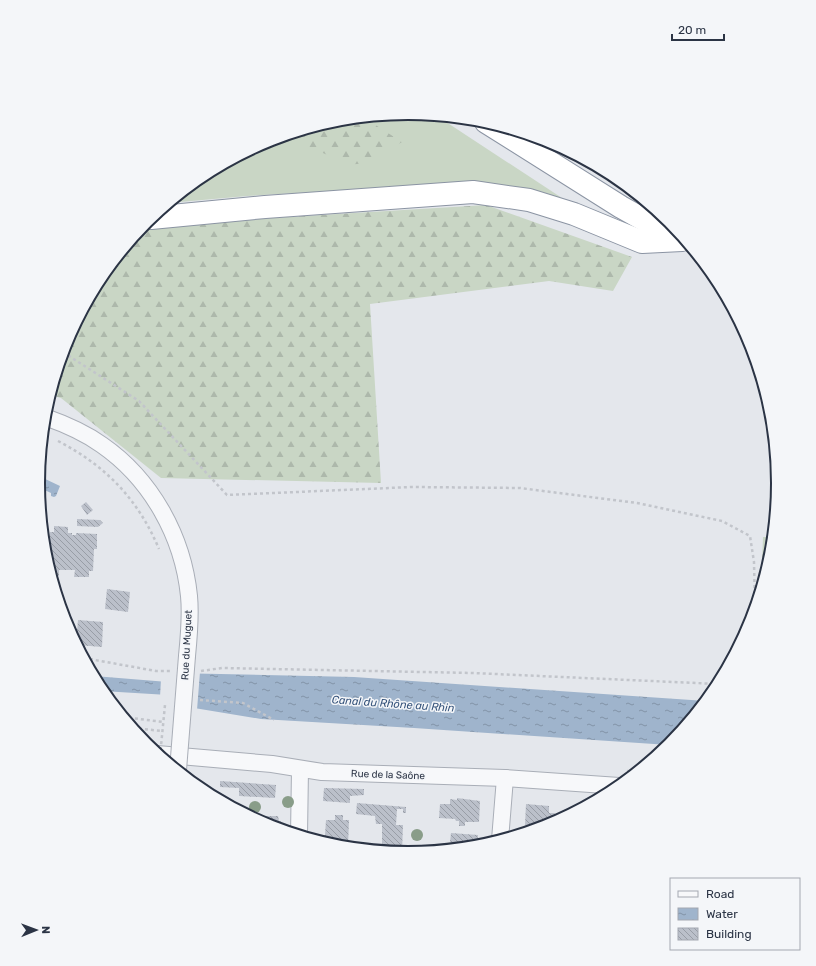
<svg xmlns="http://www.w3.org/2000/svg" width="816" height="966" font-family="Rubik,sans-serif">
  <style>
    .grass { fill: #c9d6c5 }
    .forest { fill: url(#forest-firs) }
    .water { fill: url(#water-ripples) }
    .pier { fill: #e4e7ec }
    .building { fill: url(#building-back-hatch) }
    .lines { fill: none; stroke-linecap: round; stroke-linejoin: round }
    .street-casing { stroke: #a9aeb7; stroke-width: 18 }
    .highway-casing { stroke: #8b94a3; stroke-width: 24 }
    .path { stroke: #c2c5cb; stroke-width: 2.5; stroke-dasharray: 3 3; stroke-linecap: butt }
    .street { stroke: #f7f8fa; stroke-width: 16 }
    .highway { stroke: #fff; stroke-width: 22 }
    .street-bridge-casing { stroke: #a9aeb7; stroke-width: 18; stroke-linecap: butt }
    .path-bridge { stroke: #c2c5cb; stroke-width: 2.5; stroke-dasharray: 3 3; stroke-linecap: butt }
    .street-bridge { stroke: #f7f8fa; stroke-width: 16 }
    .tree { fill: #899d89 }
    .labels { text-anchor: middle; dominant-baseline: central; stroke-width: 3; stroke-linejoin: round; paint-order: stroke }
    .street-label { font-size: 10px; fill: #2b3445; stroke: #f4f6f9 }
    .water-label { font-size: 11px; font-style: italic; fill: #34527a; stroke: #f4f6f9 }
    .rim { fill: none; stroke: #2b3445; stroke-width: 2 }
  </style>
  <defs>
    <pattern id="forest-firs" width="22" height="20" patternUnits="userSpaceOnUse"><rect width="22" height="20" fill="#c9d6c5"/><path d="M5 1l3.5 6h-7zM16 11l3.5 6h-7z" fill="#adb8ab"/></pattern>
    <pattern id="water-ripples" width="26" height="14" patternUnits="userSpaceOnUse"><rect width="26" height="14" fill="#9fb4cc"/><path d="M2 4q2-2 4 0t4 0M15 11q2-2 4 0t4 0" fill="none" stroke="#8293a7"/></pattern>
    <pattern id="building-back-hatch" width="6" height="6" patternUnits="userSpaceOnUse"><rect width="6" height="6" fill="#bbc0ca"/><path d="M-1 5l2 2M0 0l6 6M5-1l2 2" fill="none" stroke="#989da6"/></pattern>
  </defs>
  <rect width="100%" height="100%" fill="#e4e7ec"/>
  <polygon class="grass" points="408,113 437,116 562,198 483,182 247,196 169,203 203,175 267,141 336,120"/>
  <g class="forest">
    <polygon points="363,117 402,142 369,163 345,165 332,157 284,136 336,120"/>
    <polygon points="486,205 632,257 613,291 549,281 370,304 381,483 161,478 61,398 50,395 66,341 100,277 140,229 271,218"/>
    <polygon points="763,537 773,537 771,555 761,589"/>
  </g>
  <g class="water">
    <polygon points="41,477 60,486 56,496 54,497 51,496 51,493 38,487 38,484"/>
    <polygon points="172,673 354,677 706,701 669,745 414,728 261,719 170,704 168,695 102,691 94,676 168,682 172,680"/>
  </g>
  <polygon class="pier" points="171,672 200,672 197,710 170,706 167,697 160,697 161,679 168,680 170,679"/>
  <g class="building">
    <polygon points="86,502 93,510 87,515 81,506"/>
    <polygon points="77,519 100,520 103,523 98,527 77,526"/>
    <polygon points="54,526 68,527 68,533 72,533 72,535 76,535 76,533 97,534 97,549 94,549 93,571 89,571 89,577 74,577 75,570 59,570 59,576 51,575 46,557 46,549 49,549 50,532 54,532"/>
    <polygon points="107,589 130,592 128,612 105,609"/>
    <polygon points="78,620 103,622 102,647 77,645 76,643"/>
    <polygon points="220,781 276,785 275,798 239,796 239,788 220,787"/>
    <polygon points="324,788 364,789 364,795 350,796 350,803 323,801"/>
    <polygon points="457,798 480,801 479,822 465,822 465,826 459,826 459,821 456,821 455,819 439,818 440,804 450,804 450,799 457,800"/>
    <polygon points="357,803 406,807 406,813 403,813 403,809 397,809 396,825 403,825 402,852 382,850 382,824 376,824 375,816 356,814"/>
    <polygon points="526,804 549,806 549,813 555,813 554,822 548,822 548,825 540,826 539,828 530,827 530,826 525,825"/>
    <polygon points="572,806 584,806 572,813"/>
    <polygon points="335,815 343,815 343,820 349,820 348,847 336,846 321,841 321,835 325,835 326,820 335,820"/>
    <polygon points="264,816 278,816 279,821 281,821 280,829 266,825 258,820 263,820"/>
    <polygon points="451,833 478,835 477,846 455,848 456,842 450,842"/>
  </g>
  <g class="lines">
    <defs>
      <g id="street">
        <path d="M45 417C65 424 84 432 102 445 151 479 183 536 189 596 191 616 189 636 187 656"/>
        <polyline points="157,754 272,764 322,772 505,778 619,786"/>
        <polyline points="299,835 300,769"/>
        <polyline points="500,840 505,778"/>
      </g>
      <g id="highway">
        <polyline points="486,122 621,207 680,240"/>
        <polyline points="151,218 265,207 473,192 529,200 574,214 642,242 682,240"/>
      </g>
    </defs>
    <use href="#street" class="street-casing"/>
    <use href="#highway" class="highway-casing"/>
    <g class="path">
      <polyline points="62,356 69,356 139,401 227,495 412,487 520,488 637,503 722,521 750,536 754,562 755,608"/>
      <path d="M58 441C106 466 138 499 159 549"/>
      <polyline points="84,658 156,671 170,671"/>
      <polyline points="201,671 222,668 473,673 718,684"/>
      <polyline points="200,700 243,703 274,720"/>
      <polyline points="123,717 163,722"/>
      <polyline points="133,728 162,731"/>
      <polyline points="142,739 150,740"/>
      <polyline points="627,771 637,772"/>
    </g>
    <use href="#street" class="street"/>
    <use href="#highway" class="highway"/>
    <defs>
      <polyline id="street-bridge" points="178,770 187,656"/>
    </defs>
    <use href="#street-bridge" class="street-bridge-casing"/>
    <polyline class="path-bridge" points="160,756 165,705"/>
    <use href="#street-bridge" class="street-bridge"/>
  </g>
  <g class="tree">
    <circle cx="288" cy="802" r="6"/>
    <circle cx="255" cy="807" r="6"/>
    <circle cx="417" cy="835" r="6"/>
  </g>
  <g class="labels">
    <g class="street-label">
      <text transform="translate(187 645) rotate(-87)">Rue du Muguet</text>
      <text transform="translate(388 775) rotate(2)">Rue de la Saône</text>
    </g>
    <g class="water-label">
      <text transform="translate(393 704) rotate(4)">Canal du Rhône au Rhin</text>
    </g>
  </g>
  <path d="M0 0H816V966H0ZM45 483a363 363 0 1 1 726 0a363 363 0 1 1-726 0Z" fill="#f4f6f9" fill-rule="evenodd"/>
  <path class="rim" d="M45 483a363 363 0 1 1 726 0a363 363 0 1 1-726 0Z"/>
  <rect x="670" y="878" width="130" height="72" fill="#f4f6f9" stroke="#a4a8b1"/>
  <rect x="678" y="891" width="20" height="6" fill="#f7f8fa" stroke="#a4a8b1"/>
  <text x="706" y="898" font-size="12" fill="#2b3445">Road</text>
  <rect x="678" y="908" width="20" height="12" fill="url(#water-ripples)" stroke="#a4a8b1"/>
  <text x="706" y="918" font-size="12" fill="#2b3445">Water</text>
  <rect x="678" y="928" width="20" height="12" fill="url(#building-back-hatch)" stroke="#a4a8b1"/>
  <text x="706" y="938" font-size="12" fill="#2b3445">Building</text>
  <g transform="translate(36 930) rotate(89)" stroke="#f4f6f9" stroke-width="3" paint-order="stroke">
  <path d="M0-3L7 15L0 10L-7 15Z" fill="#2b3445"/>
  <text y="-6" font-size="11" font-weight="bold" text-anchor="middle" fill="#2b3445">N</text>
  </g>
  <path d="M672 34v6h52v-6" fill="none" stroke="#2b3445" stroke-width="2"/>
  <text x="678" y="34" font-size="12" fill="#2b3445" stroke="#f4f6f9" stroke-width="3" paint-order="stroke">20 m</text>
</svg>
